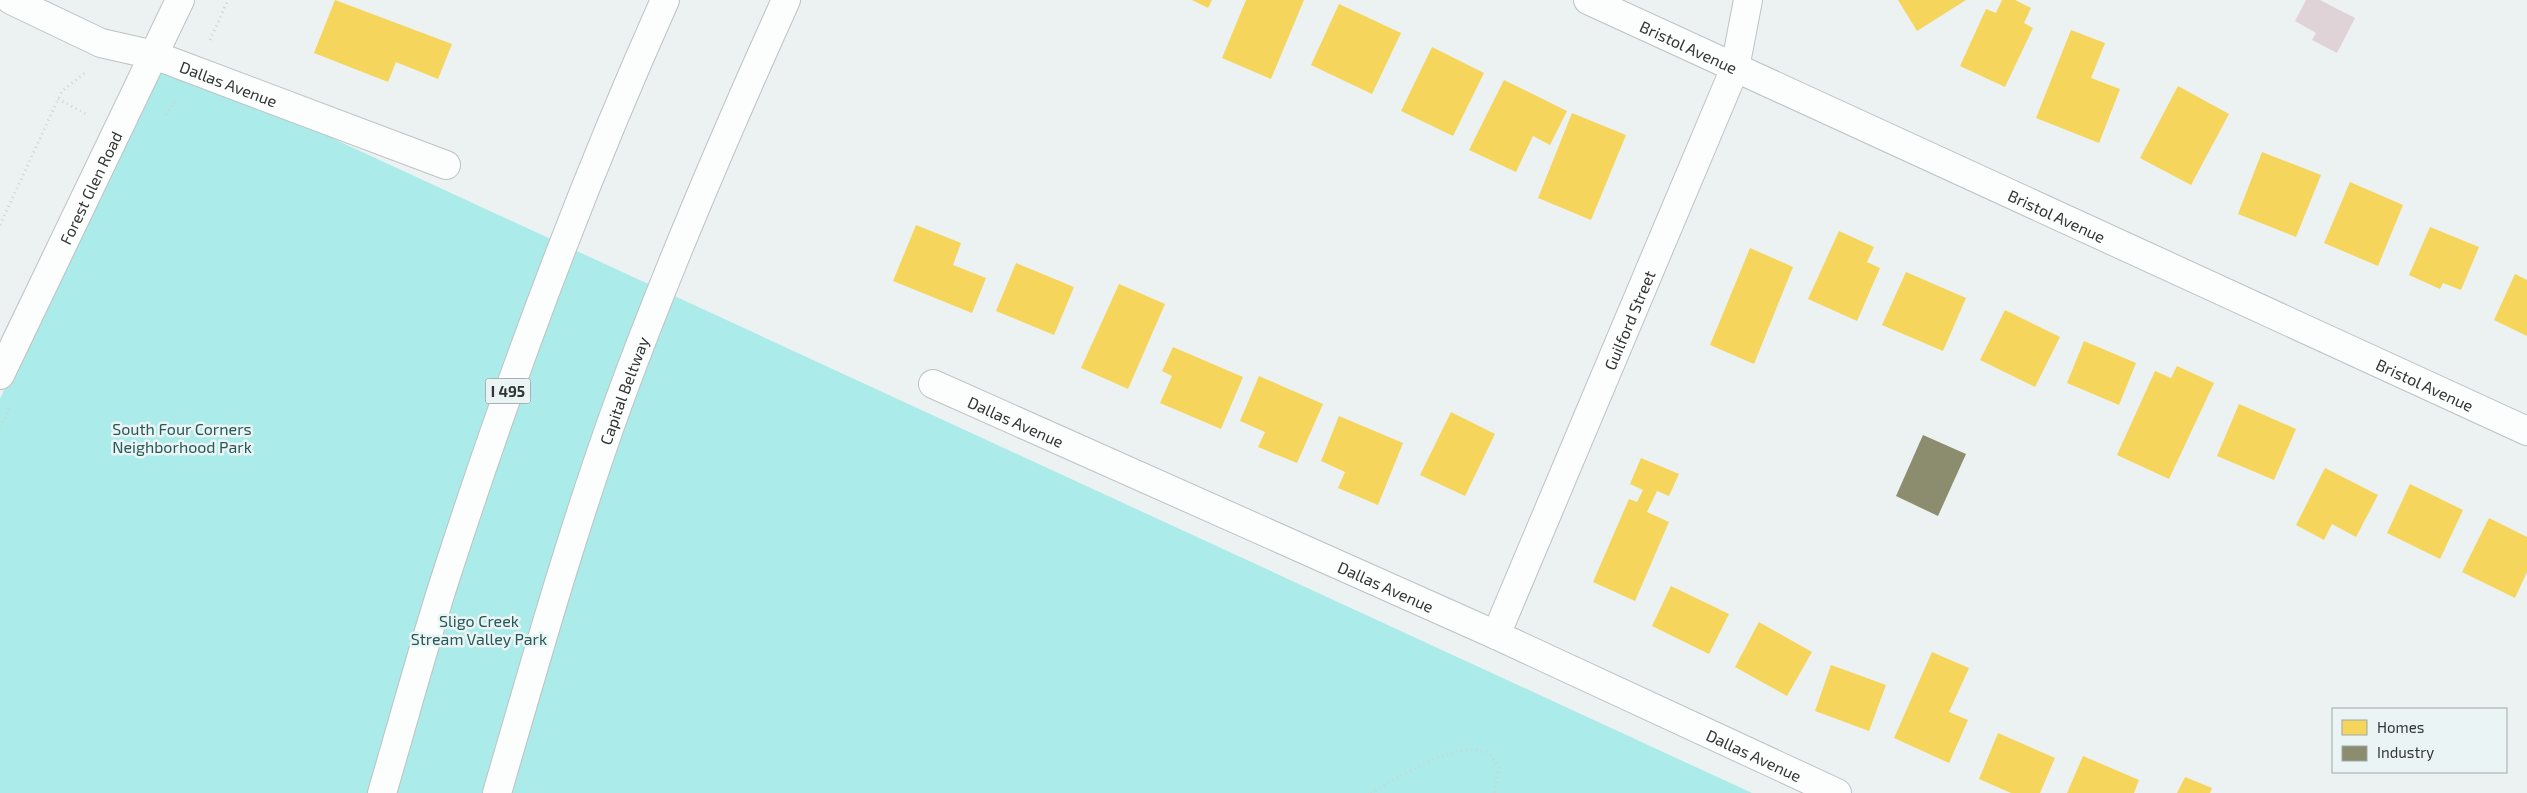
<svg xmlns="http://www.w3.org/2000/svg" width="2527" height="793" font-family="'Exo 2',sans-serif">
  <style>
    .green { fill: #abebe9 }
    .homes { fill: #f6d55c }
    .industry { fill: #8c8c6e }
    .building { fill: #e0d3d7 }
    .lines { fill: none; stroke-linecap: round; stroke-linejoin: round }
    .minor-casing { stroke: #bdc2c2; stroke-width: 30 }
    .highway-casing { stroke: #bdc2c2; stroke-width: 30 }
    .path { stroke: #d1d2d2; stroke-width: 3; stroke-dasharray: 1 4; stroke-linecap: butt }
    .minor { stroke: #fcfdfd; stroke-width: 28 }
    .highway { stroke: #fcfdfd; stroke-width: 28 }
    .labels { text-anchor: middle; dominant-baseline: central; stroke-width: 5; stroke-linejoin: round; paint-order: stroke }
    .shield { fill: #eaf4f4; stroke: #696f6e; stroke-width: 1 }
    .shield-label { font-size: 15px; font-weight: bold; fill: #323635 }
    .street-label { font-size: 16px; fill: #323635; stroke: #eaf4f4 }
    .park-label { font-size: 16px; fill: #265957; stroke: #eaf4f4 }
  </style>
  <rect width="100%" height="100%" fill="#ecf2f2"/>
  <polygon class="green" points="154,56 1752,793 0,793 0,399"/>
  <g class="homes">
    <polygon points="335,0 452,44 438,79 396,62 388,82 314,53"/>
    <polygon points="1192,0 1212,0 1208,8"/>
    <polygon points="1246,0 1304,0 1271,79 1222,58"/>
    <polygon points="1898,0 1966,0 1917,31"/>
    <polygon points="2002,0 2015,0 2031,8 2024,23 2033,28 2005,87 1960,66 1986,9 1996,13"/>
    <polygon points="1339,4 1401,33 1372,94 1311,65"/>
    <polygon points="2071,30 2105,43 2091,78 2120,89 2099,143 2036,118"/>
    <polygon points="1432,47 1484,73 1453,136 1401,111"/>
    <polygon points="1504,80 1567,111 1550,145 1533,136 1516,172 1469,150"/>
    <polygon points="2178,86 2229,114 2191,185 2140,158"/>
    <polygon points="1572,113 1626,135 1591,220 1538,198"/>
    <polygon points="2262,152 2321,175 2296,237 2238,214"/>
    <polygon points="2350,182 2403,205 2378,266 2324,243"/>
    <polygon points="916,225 961,243 953,265 986,278 972,313 893,281"/>
    <polygon points="2430,227 2479,247 2461,290 2443,283 2440,289 2409,275"/>
    <polygon points="1839,231 1874,247 1867,262 1880,268 1857,321 1808,299"/>
    <polygon points="1750,248 1793,267 1754,364 1710,345"/>
    <polygon points="1016,263 1074,287 1054,335 996,311"/>
    <polygon points="1906,272 1966,298 1943,351 1882,325"/>
    <polygon points="2515,274 2527,280 2527,336 2494,320"/>
    <polygon points="1119,284 1165,304 1128,389 1081,368"/>
    <polygon points="2005,310 2060,337 2035,387 1980,360"/>
    <polygon points="2084,341 2136,363 2119,405 2067,383"/>
    <polygon points="1173,347 1243,377 1221,429 1160,403 1172,376 1162,371"/>
    <polygon points="2177,366 2214,383 2169,479 2117,455 2155,371 2171,378"/>
    <polygon points="1259,376 1323,404 1297,463 1258,447 1265,432 1240,421"/>
    <polygon points="2239,404 2296,429 2274,480 2217,456"/>
    <polygon points="1451,412 1495,434 1465,496 1420,475"/>
    <polygon points="1339,416 1403,443 1378,505 1338,488 1345,472 1321,461"/>
    <polygon points="1641,458 1679,474 1669,496 1657,491 1647,512 1669,522 1635,601 1593,582 1629,499 1637,502 1643,490 1630,484"/>
    <polygon points="2325,468 2378,495 2356,537 2332,524 2324,540 2296,525"/>
    <polygon points="2410,484 2463,510 2440,559 2387,533"/>
    <polygon points="2489,518 2527,537 2527,572 2515,598 2462,572"/>
    <polygon points="1671,586 1729,614 1709,654 1652,626"/>
    <polygon points="1759,622 1812,652 1787,696 1735,667"/>
    <polygon points="1932,652 1969,668 1949,712 1968,720 1949,763 1894,738"/>
    <polygon points="1831,665 1886,685 1869,731 1815,711"/>
    <polygon points="1998,733 2055,758 2040,793 2011,793 1979,779"/>
    <polygon points="2083,756 2139,780 2134,793 2067,793"/>
    <polygon points="2185,777 2212,788 2210,793 2177,793"/>
  </g>
  <polygon class="industry" points="1923,435 1966,454 1938,516 1896,496"/>
  <polygon class="building" points="2306,0 2320,0 2355,18 2337,53 2312,40 2316,33 2295,21"/>
  <g class="lines">
    <defs>
      <g id="minor">
        <path id="s1" d="M11 0 101 43 154 55 446 165"/>
        <path id="s2" d="M1588 0 2527 431"/>
        <path id="s3" d="M0 375 180 0"/>
        <path id="s4" d="M933 384 1496 635 1837 793"/>
        <path id="s5" d="M1496 635 1735 68 1748 0"/>
      </g>
      <g id="highway">
        <path d="M382 793C404 719 424 643 448 570 511 376 582 185 665 0"/>
        <path id="s6" d="M497 793C535 663 572 531 618 404 668 267 726 133 786 0"/>
      </g>
    </defs>
    <use href="#minor" class="minor-casing"/>
    <use href="#highway" class="highway-casing"/>
    <g class="path">
      <polyline points="210,40 228,0"/>
      <polyline points="58,99 86,114"/>
      <polyline points="166,115 176,100"/>
      <polyline points="0,225 62,91 85,73"/>
      <polyline points="0,427 10,407"/>
      <path d="M1371 793C1394 780 1468 732 1491 756 1494 760 1497 765 1499 769L1494 793"/>
    </g>
    <use href="#minor" class="minor"/>
    <use href="#highway" class="highway"/>
  </g>
  <g class="labels">
    <rect class="shield" x="485.5" y="378.5" width="45" height="25" rx="4"/>
    <g class="shield-label">
      <text x="508" y="391">I 495</text>
    </g>
    <g class="street-label">
      <text stroke="none"><textPath href="#s2" startOffset="111">Bristol Avenue</textPath></text>
      <text stroke="none"><textPath href="#s1" startOffset="234">Dallas Avenue</textPath></text>
      <text stroke="none"><textPath href="#s3" startOffset="208">Forest Glen Road</textPath></text>
      <text stroke="none"><textPath href="#s2" startOffset="516">Bristol Avenue</textPath></text>
      <text stroke="none"><textPath href="#s5" startOffset="342">Guilford Street</textPath></text>
      <text stroke="none"><textPath href="#s2" startOffset="921">Bristol Avenue</textPath></text>
      <text stroke="none"><textPath href="#s6" startOffset="422">Capital Beltway</textPath></text>
      <text stroke="none"><textPath href="#s4" startOffset="91">Dallas Avenue</textPath></text>
      <text stroke="none"><textPath href="#s4" startOffset="496">Dallas Avenue</textPath></text>
      <text stroke="none"><textPath href="#s4" startOffset="901">Dallas Avenue</textPath></text>
    </g>
    <g class="park-label">
      <text x="182" y="428">South Four Corners<tspan x="182" dy="18">Neighborhood Park</tspan></text>
      <text x="479" y="620">Sligo Creek<tspan x="479" dy="18">Stream Valley Park</tspan></text>
    </g>
  </g>
  <rect x="2332" y="708" width="175" height="65" fill="#eaf4f4" stroke="#a0a8a8"/>
  <rect x="2342" y="720" width="25" height="15" fill="#f6d55c" stroke="#a0a8a8"/>
  <text x="2377" y="733" font-size="15" fill="#323635">Homes</text>
  <rect x="2342" y="746" width="25" height="15" fill="#8c8c6e" stroke="#a0a8a8"/>
  <text x="2377" y="758" font-size="15" fill="#323635">Industry</text>
</svg>
